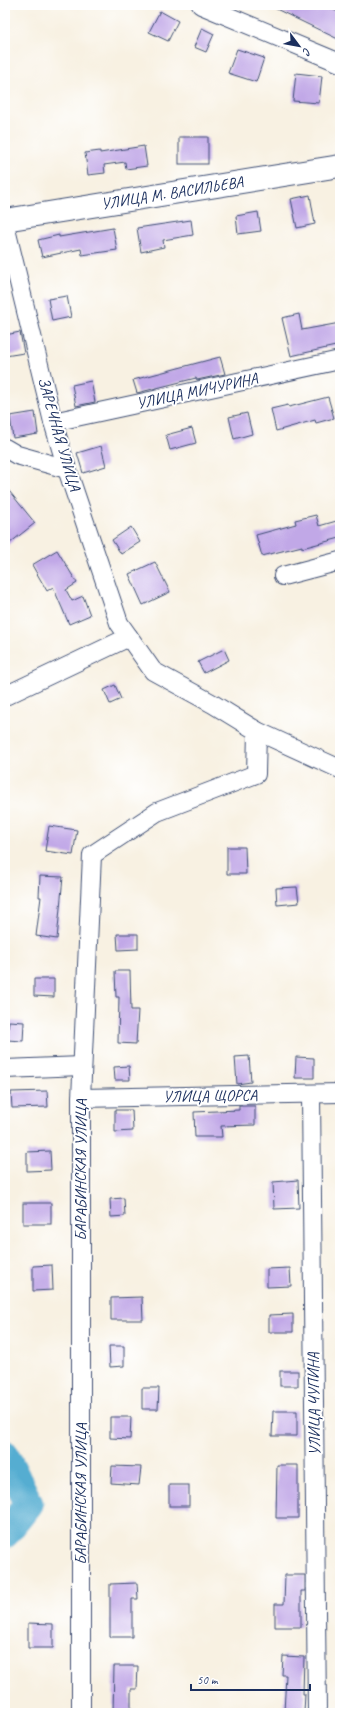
<svg xmlns="http://www.w3.org/2000/svg" width="345" height="1718" font-family="Caveat,sans-serif">
  <style>
    .lines { fill: none; stroke-linecap: round; stroke-linejoin: round }
    .river { stroke: #54add1; stroke-width: 29 }
    .building { fill: #c1a8e7 }
    .street-casing { stroke: #3c4c72; stroke-width: 20 }
    .secondary-casing { stroke: #3c4c72; stroke-width: 24 }
    .street { stroke: #fff; stroke-width: 18 }
    .secondary { stroke: #fff; stroke-width: 22 }
    .labels { text-anchor: middle; dominant-baseline: central; stroke-width: 4; stroke-linejoin: round; paint-order: stroke }
    .street-label { font-size: 16px; fill: #1b2f5e; stroke: #fff }
  </style>
  <rect width="100%" height="100%" fill="#fff"/>
  <filter id="ink" filterUnits="userSpaceOnUse"><feTurbulence type="fractalNoise" baseFrequency=".025" numOctaves="2"/><feDisplacementMap in="SourceGraphic" scale="8" xChannelSelector="R" yChannelSelector="G"/><feConvolveMatrix kernelMatrix="1 2 1 2 8 2 1 2 1" color-interpolation-filters="sRGB"/></filter>
  <filter id="wash" filterUnits="userSpaceOnUse"><feTurbulence type="fractalNoise" baseFrequency=".012" numOctaves="4" result="noise"/><feDisplacementMap in="SourceGraphic" scale="16" xChannelSelector="R" yChannelSelector="G"/><feGaussianBlur stdDeviation="0.9" result="paint"/><feColorMatrix in="noise" values="0 0 0 0 0 0 0 0 0 0 0 0 0 0 0 0 0 1.4 0 .05"/><feComposite in="paint" operator="in"/></filter>
  <g filter="url(#wash)">
    <rect width="100%" height="100%" fill="#f8f1e2"/>
    <g class="lines">
      <polyline class="river" points="5,1455 29,1504 5,1534"/>
    </g>
    <g id="blocks">
      <g class="building">
        <polygon points="268,5 324,5 340,13 340,40"/>
        <polygon points="160,11 178,21 168,41 149,32"/>
        <polygon points="202,28 214,34 206,52 194,47"/>
        <polygon points="237,49 264,58 256,82 228,73"/>
        <polygon points="296,73 322,76 319,103 293,101"/>
        <rect x="179" y="137" width="29" height="27"/>
        <polygon points="144,146 147,166 126,169 125,162 104,165 105,173 88,175 85,153 100,151 100,153"/>
        <polygon points="310,195 315,224 297,228 291,199"/>
        <polygon points="258,212 261,231 238,234 236,216"/>
        <polygon points="191,220 193,235 163,240 164,247 141,252 137,228"/>
        <polygon points="113,228 117,250 82,255 81,249 42,257 38,240 59,235 59,237"/>
        <polygon points="67,296 71,317 52,321 48,299"/>
        <polygon points="299,314 302,330 340,323 340,345 291,356 282,318"/>
        <polygon points="20,332 24,353 5,356 5,335"/>
        <polygon points="220,357 225,374 197,380 196,378 137,393 133,380"/>
        <polygon points="91,381 95,402 76,406 72,385"/>
        <polygon points="328,397 334,418 316,423 315,420 276,431 271,409 288,405 289,407"/>
        <polygon points="35,412 38,434 13,438 10,416"/>
        <polygon points="247,413 252,434 234,439 229,417"/>
        <polygon points="192,428 196,443 170,450 166,435"/>
        <polygon points="101,446 106,466 83,473 77,453"/>
        <polygon points="5,486 35,523 5,547"/>
        <polygon points="316,515 319,526 340,520 340,538 302,548 302,546 262,556 256,535 296,524 295,520"/>
        <polygon points="131,527 140,542 121,554 112,540"/>
        <polygon points="57,550 77,583 66,590 72,601 83,596 90,615 69,624 53,587 47,591 32,565"/>
        <polygon points="155,562 170,592 143,605 129,574"/>
        <polygon points="224,649 229,660 204,673 198,662"/>
        <polygon points="115,685 121,699 110,704 104,690"/>
        <polygon points="49,826 77,830 73,855 45,851"/>
        <polygon points="227,847 245,847 246,874 227,874"/>
        <polygon points="40,876 63,877 57,939 36,936 41,897 39,897"/>
        <polygon points="297,887 299,903 277,905 276,888"/>
        <polygon points="117,934 138,934 138,949 118,950"/>
        <polygon points="115,971 130,971 131,1010 138,1010 136,1044 118,1043 119,997 116,997"/>
        <polygon points="34,979 54,979 54,997 34,996"/>
        <polygon points="9,1021 24,1022 23,1041 7,1040"/>
        <polygon points="249,1056 251,1082 237,1084 235,1057"/>
        <polygon points="296,1057 314,1058 314,1078 295,1078"/>
        <polygon points="129,1066 130,1080 115,1080 114,1067"/>
        <polygon points="47,1091 48,1107 12,1108 11,1092"/>
        <polygon points="239,1106 255,1106 255,1125 221,1126 222,1137 195,1137 194,1112 239,1110"/>
        <polygon points="115,1110 132,1110 133,1131 115,1132"/>
        <polygon points="50,1151 51,1170 27,1171 27,1152"/>
        <polygon points="298,1180 299,1208 274,1209 273,1182"/>
        <polygon points="124,1198 125,1216 111,1217 110,1199"/>
        <rect x="23" y="1203" width="28" height="21"/>
        <polygon points="52,1265 53,1290 33,1291 33,1266"/>
        <polygon points="290,1268 291,1286 267,1287 267,1269"/>
        <polygon points="142,1297 143,1320 111,1320 111,1298"/>
        <polygon points="293,1314 293,1332 269,1332 269,1315"/>
        <polygon points="109,1346 124,1346 124,1366 110,1367"/>
        <rect x="280" y="1371" width="18" height="15"/>
        <polygon points="142,1388 159,1388 158,1409 142,1409"/>
        <polygon points="273,1411 297,1411 297,1436 272,1436"/>
        <polygon points="110,1417 131,1417 130,1439 110,1438"/>
        <polygon points="277,1465 298,1465 298,1518 276,1518"/>
        <polygon points="112,1466 141,1467 139,1485 111,1483"/>
        <rect x="169" y="1485" width="20" height="21"/>
        <polygon points="285,1575 305,1575 305,1591 301,1591 301,1627 275,1627 275,1604 284,1604"/>
        <polygon points="137,1583 138,1599 132,1599 132,1637 110,1637 110,1584"/>
        <polygon points="28,1623 53,1624 53,1648 28,1648"/>
        <polygon points="283,1656 304,1657 303,1694 305,1694 304,1713 284,1712 286,1675 282,1675"/>
        <polygon points="114,1666 138,1666 137,1689 131,1689 131,1713 113,1713"/>
      </g>
    </g>
  </g>
  <g filter="url(#ink)">
    <use href="#blocks" fill-opacity="0" stroke="#3c4c72" stroke-width="1"/>
    <g class="lines">
      <defs>
        <g id="street">
          <polyline points="201,5 340,63"/>
          <polyline points="5,225 53,422 67,469 119,623 153,671 213,704 257,731 340,769"/>
          <polyline points="53,422 340,360"/>
          <polyline points="5,448 17,455 67,469"/>
          <polyline points="283,576 340,561"/>
          <polyline points="5,696 129,637"/>
          <polyline points="5,1069 82,1066"/>
          <polyline points="311,1094 317,1713"/>
          <polyline points="81,1098 340,1093"/>
          <polyline points="81,1713 81,1098 92,855 157,812 256,774 257,731"/>
        </g>
        <polyline id="secondary" points="5,220 340,166"/>
      </defs>
      <use href="#street" class="street-casing"/>
      <use href="#secondary" class="secondary-casing"/>
      <use href="#street" class="street"/>
      <use href="#secondary" class="secondary"/>
    </g>
  </g>
  <g class="labels">
    <g class="street-label">
      <text transform="translate(172 193) rotate(-9)">УЛИЦА М. ВАСИЛЬЕВА</text>
      <text transform="translate(197 391) rotate(-12)">УЛИЦА МИЧУРИНА</text>
      <text transform="translate(59 434) rotate(74)">ЗАРЕЧНАЯ УЛИЦА</text>
      <text transform="translate(210 1096) rotate(-1)">УЛИЦА ЩОРСА</text>
      <text transform="translate(81 1170) rotate(-90)">БАРАБИНСКАЯ УЛИЦА</text>
      <text transform="translate(314 1404) rotate(-91)">УЛИЦА ЧУПИНА</text>
      <text transform="translate(81 1494) rotate(-90)">БАРАБИНСКАЯ УЛИЦА</text>
    </g>
  </g>
  <rect width="345" height="1718" fill="none" stroke="#fff" stroke-width="20"/>
  <g transform="translate(299 46) rotate(122)" stroke="#ffffff" stroke-width="3" paint-order="stroke">
  <path d="M0-3L7 15L0 10L-7 15Z" fill="#1b2f5e"/>
  <text y="-6" font-size="11" font-weight="bold" text-anchor="middle" fill="#1b2f5e">С</text>
  </g>
  <path d="M191 1684v6h119v-6" fill="none" stroke="#1b2f5e" stroke-width="2"/>
  <text x="197" y="1684" font-size="12" fill="#1b2f5e" stroke="#ffffff" stroke-width="3" paint-order="stroke">50 m</text>
</svg>
